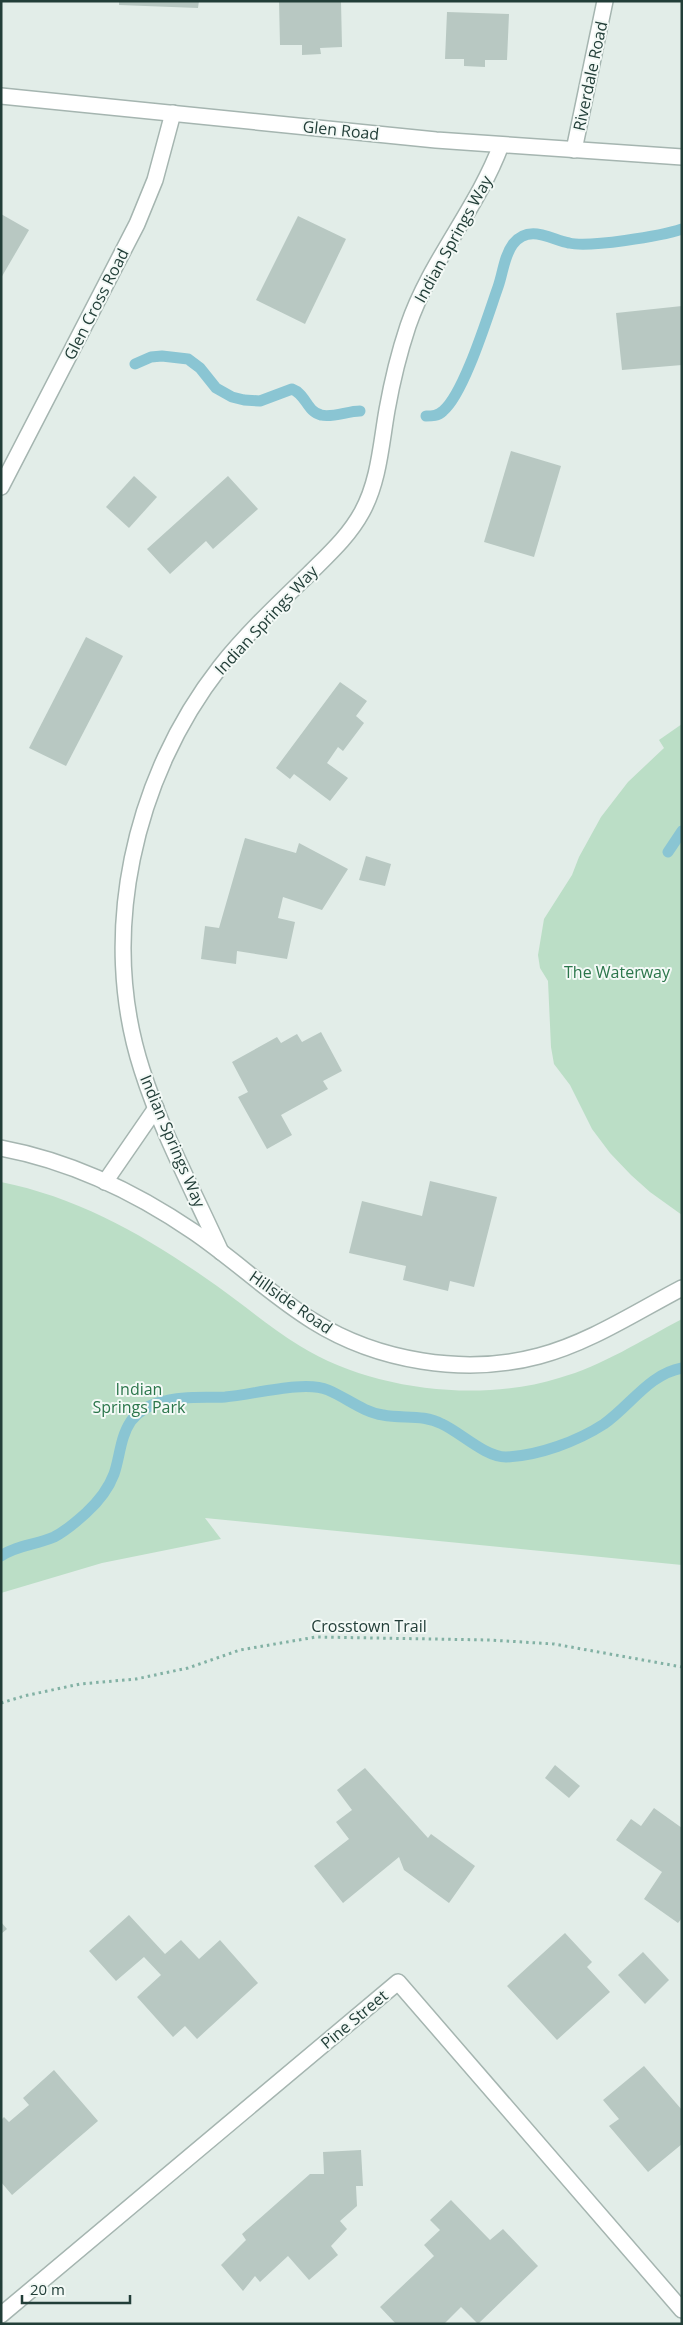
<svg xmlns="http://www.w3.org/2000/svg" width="683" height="2325" font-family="'Open Sans',sans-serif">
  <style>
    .green { fill: #bbdec6 }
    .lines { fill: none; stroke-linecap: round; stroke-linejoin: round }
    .stream { stroke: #8ac5d3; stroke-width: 11 }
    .building { fill: #b8c8c2 }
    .minor-casing { stroke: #a5b5b0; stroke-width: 18 }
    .path { stroke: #82b1a4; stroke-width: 3; stroke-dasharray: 2.5 4; stroke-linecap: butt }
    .minor { stroke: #fff; stroke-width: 15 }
    .labels { text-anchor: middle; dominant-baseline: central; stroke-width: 4; stroke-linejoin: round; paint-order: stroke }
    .street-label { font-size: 16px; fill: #223e38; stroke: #f3f9f6 }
    .park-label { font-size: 16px; fill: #2b764b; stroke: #f3f9f6 }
  </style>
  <rect width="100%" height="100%" fill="#e2ede8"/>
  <g class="green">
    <polygon points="682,724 682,1215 650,1192 631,1175 610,1153 592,1129 570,1085 554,1064 551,1047 548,981 540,968 538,955 544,919 572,875 579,857 601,817 628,782 664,748 659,740"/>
    <path d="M1 1182C81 1198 151 1239 217 1286 245 1306 271 1328 300 1346 371 1390 479 1403 559 1378 602 1366 642 1340 682 1319V1565L205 1518 221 1539 102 1563 1 1593Z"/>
  </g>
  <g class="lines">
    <g class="stream">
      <path d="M135 364 151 357 162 356 188 359 200 368 216 388 232 397 244 400 260 401 292 389C306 394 307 412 321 415 332 418 348 411 360 411"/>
      <path d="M426 416C432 416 438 416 443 411 464 394 488 315 498 287 503 273 504 256 513 244 529 224 550 239 569 243 588 248 662 236 682 229"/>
      <polyline points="668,852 682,831"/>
      <path d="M1 1556C17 1545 36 1545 54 1537 66 1531 76 1522 86 1513 98 1502 108 1490 114 1474 120 1457 120 1437 131 1421 139 1410 151 1404 165 1401 184 1396 205 1398 225 1397 252 1395 304 1380 328 1390 347 1398 363 1412 383 1415 403 1419 423 1414 442 1424 460 1432 485 1457 506 1457 538 1456 578 1441 604 1424 630 1406 649 1374 682 1368"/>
    </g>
  </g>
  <g class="building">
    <polygon points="119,1 199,1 198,8 119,5"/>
    <polygon points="279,1 341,1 342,47 320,48 321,54 302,55 302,45 280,45"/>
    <polygon points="447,12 509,14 507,60 485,60 485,67 464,66 464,59 445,59"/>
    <polygon points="1,214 29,230 1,278"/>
    <polygon points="298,216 346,239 305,324 256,300"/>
    <polygon points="682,306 682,365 622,370 616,313"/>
    <polygon points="511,451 561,466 534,557 484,542"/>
    <polygon points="134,476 157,497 129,528 106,507"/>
    <polygon points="228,476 258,509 213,549 206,541 170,574 147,549"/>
    <polygon points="86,637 123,656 66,766 29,748"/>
    <polygon points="340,682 367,701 356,716 364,723 343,751 338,747 327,763 348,778 330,801 294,774 290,779 276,768"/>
    <polygon points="245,838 296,853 299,843 348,869 322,910 283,897 278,918 295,922 287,959 237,951 236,964 201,959 205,926 219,928"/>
    <polygon points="366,856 391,864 385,886 359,880"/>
    <polygon points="321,1032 342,1071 323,1081 328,1089 281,1115 292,1135 267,1149 238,1097 248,1092 232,1062 277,1037 281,1043 297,1034 302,1042"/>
    <polygon points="430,1181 497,1197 474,1287 450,1281 448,1291 403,1280 406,1266 349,1253 362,1201 422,1216"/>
    <polygon points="555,1765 580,1786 569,1798 545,1778"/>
    <polygon points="365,1768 428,1838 431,1834 475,1866 449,1903 404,1870 399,1857 343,1903 314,1866 349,1839 336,1822 352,1810 337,1790"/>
    <polygon points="654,1808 682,1828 682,1918 678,1923 644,1899 662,1872 616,1840 631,1819 641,1826"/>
    <polygon points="129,1915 165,1954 181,1940 199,1959 220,1940 258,1983 197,2039 185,2026 173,2037 137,1997 161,1975 144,1957 116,1981 89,1951"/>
    <polygon points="1,1922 7,1929 1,1934"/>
    <polygon points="565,1933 592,1962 587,1967 610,1992 557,2040 507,1986"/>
    <polygon points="643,1952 669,1980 645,2004 618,1975"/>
    <polygon points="644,2066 682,2110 682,2144 648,2172 609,2126 619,2119 603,2100"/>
    <polygon points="54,2070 98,2121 12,2195 1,2182 1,2120 4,2117 9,2122 29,2105 23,2098"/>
    <polygon points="361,2150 363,2186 356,2186 357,2206 340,2221 347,2229 331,2246 338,2255 309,2280 288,2256 260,2282 255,2276 243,2291 221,2265 246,2240 242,2234 310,2174 324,2174 323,2152"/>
    <polygon points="451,2200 490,2240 503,2229 538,2266 478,2324 461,2307 444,2324 396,2324 380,2307 434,2256 424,2245 440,2230 430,2220"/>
  </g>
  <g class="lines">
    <defs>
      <g id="minor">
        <polyline points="1,96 436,140 682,157"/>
        <polyline points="574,150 605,1"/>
        <polyline points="1,487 137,224 155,180 173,113"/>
        <path d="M1 1148C70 1161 137 1193 194 1232 235 1260 271 1295 313 1321 377 1361 464 1376 539 1356 589 1343 636 1312 682 1288"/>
        <polyline points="105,1182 156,1108"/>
        <path d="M221 1252C194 1192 162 1133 142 1070 98 934 134 777 220 667 247 633 279 603 310 573 329 554 349 536 362 512 379 481 381 444 387 410 392 382 399 353 408 326 430 261 477 209 501 145"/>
        <polyline points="1,2315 398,1982 682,2310"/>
      </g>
    </defs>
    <use href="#minor" class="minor-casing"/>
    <polyline class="path" points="1,1703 24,1696 80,1684 136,1679 188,1668 240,1650 316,1637 490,1640 554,1644 682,1667"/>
    <use href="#minor" class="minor"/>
  </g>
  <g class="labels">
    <g class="street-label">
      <text transform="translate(590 76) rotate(-78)">Riverdale Road</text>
      <text transform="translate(341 130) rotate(6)">Glen Road</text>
      <text transform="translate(453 239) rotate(-61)">Indian Springs Way</text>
      <text transform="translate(96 304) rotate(-63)">Glen Cross Road</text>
      <text transform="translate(266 620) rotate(-47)">Indian Springs Way</text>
      <text transform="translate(173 1141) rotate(67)">Indian Springs Way</text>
      <text transform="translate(291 1302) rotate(35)">Hillside Road</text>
      <text x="369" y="1626">Crosstown Trail</text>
      <text transform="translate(354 2019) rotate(-40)">Pine Street</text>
    </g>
    <g class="park-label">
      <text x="617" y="972">The Waterway</text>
      <text x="139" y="1389">Indian<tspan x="139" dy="18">Springs Park</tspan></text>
    </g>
  </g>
  <rect width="683" height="2325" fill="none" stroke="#223e38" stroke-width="5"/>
  <path d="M22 2295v8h108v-8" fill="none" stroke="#223e38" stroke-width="2.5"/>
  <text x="30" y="2295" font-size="15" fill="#223e38" stroke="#f3f9f6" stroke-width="4" paint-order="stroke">20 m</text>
</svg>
